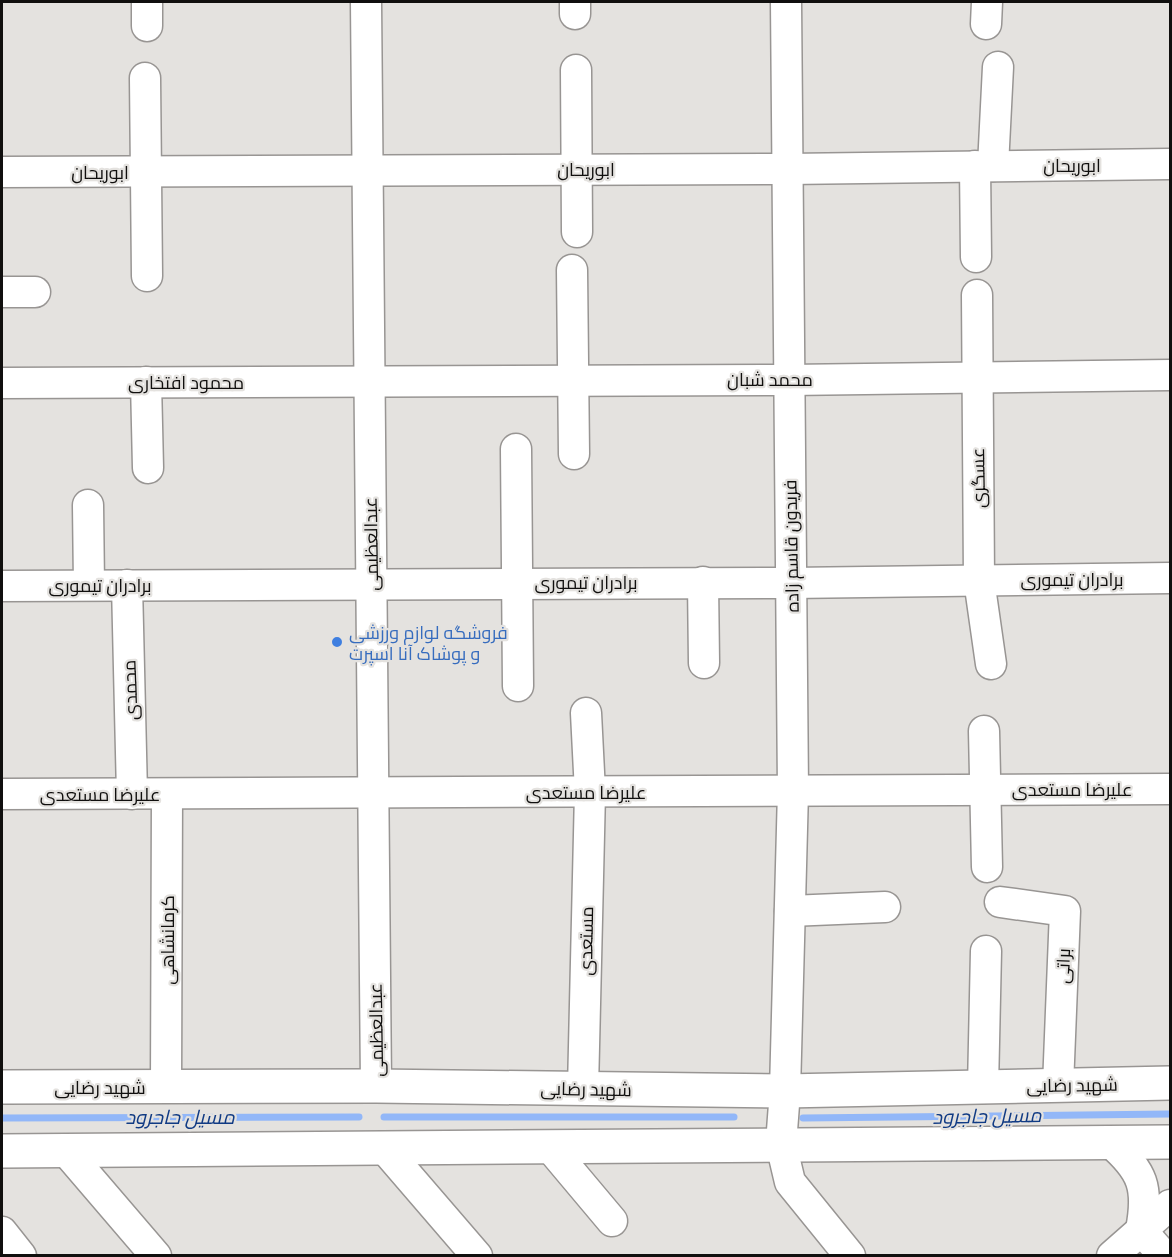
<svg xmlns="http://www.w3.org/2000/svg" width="1172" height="1257" font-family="'Roboto Condensed',Cairo,sans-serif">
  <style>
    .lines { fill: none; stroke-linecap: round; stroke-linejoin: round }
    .stream { stroke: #92b7f8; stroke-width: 7 }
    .minor-casing { stroke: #989593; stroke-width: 33 }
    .major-casing { stroke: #989593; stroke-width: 36 }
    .minor { stroke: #fff; stroke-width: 30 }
    .major { stroke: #fff; stroke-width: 33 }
    .shop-dot { fill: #3f7fe0; stroke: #e4e2df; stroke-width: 2 }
    .labels { text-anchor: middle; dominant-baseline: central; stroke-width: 4.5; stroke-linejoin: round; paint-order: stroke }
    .street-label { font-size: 18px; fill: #100f0e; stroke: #e4e2df }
    .shop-label { font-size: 18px; fill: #366cbe; stroke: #e4e2df; text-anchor: start }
    .water-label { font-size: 20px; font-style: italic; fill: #113b84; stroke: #e4e2df }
  </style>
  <rect width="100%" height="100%" fill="#e4e2df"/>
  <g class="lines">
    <g class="stream">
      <polyline points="384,1117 734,1117"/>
      <polyline points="2,1118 359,1117"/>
      <polyline points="803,1118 1170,1114"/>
    </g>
    <defs>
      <g id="minor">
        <polyline points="366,2 376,1086"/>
        <polyline points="575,2 575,14"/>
        <polyline points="786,2 793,791 785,1091 781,1144 790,1182 850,1256"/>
        <polyline points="986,24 987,2"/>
        <polyline points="147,26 147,2"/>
        <polyline points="576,70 577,232"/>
        <polyline points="145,78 147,276"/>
        <polyline points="975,166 976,257"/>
        <polyline points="993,166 998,67"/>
        <polyline points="2,172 788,169 1170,164"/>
        <polyline points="572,270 574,454"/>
        <polyline points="2,292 35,292"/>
        <polyline points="977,295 979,580 991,664"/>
        <polyline points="146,382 148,468"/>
        <polyline points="2,383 789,380 1170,375"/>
        <polyline points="516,449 518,686"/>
        <polyline points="88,505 89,585"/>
        <polyline points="703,582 704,663"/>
        <polyline points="127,585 132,794"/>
        <polyline points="2,586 791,583 1170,578"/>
        <polyline points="984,731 987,867"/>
        <polyline points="2,794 1170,789"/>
        <polyline points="1000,902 1065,911 1058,1086"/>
        <polyline points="790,911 885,907"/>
        <polyline points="166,1087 167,794"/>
        <polyline points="983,1088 986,951"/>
        <polyline points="583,1089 590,792 586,713"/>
        <path d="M1111 1143C1143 1171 1149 1188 1141 1230L1164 1256"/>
        <polyline points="549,1146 612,1221"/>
        <polyline points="384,1148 477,1256"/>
        <polyline points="66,1151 156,1256"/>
        <polyline points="2,1232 21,1256"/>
        <polyline points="1112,1256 1170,1205"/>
      </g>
      <g id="major">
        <polyline points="2,1087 376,1086 785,1091 1170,1083"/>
        <polyline points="2,1151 1170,1142"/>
      </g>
    </defs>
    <use href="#minor" class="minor-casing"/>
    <use href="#major" class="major-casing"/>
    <use href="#minor" class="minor"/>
    <use href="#major" class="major"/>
  </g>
  <circle class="shop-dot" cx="337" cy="642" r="6"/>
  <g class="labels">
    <g class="street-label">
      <text x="1072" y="165">ابوریحان</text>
      <text x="586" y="169">ابوریحان</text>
      <text x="100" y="172">ابوریحان</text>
      <text x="770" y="379">محمد شبان</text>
      <text x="186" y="382">محمود افتخاری</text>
      <text transform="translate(978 478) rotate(-91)">عسگری</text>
      <text transform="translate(371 544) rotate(-91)">عبدالعظیمی</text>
      <text transform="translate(791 546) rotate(-91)">فریدون قاسم زاده</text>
      <text x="1072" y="579">برادران تیموری</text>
      <text x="586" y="582">برادران تیموری</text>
      <text x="100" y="585">برادران تیموری</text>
      <text transform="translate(130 690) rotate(-92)">محمدی</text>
      <text x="1072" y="789">علیرضا مستعدی</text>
      <text x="586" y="792">علیرضا مستعدی</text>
      <text x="100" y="794">علیرضا مستعدی</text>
      <text transform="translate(167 940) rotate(-90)">کرمانشاهی</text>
      <text transform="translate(586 941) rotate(-89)">مستعدی</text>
      <text transform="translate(1063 966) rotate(-88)">براتی</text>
      <text transform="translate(376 1030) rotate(-91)">عبدالعظیمی</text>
      <text transform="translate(1072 1085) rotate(-1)">شهید رضایی</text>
      <text x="100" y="1087">شهید رضایی</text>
      <text transform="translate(586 1089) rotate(1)">شهید رضایی</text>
    </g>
    <g class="shop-label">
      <text x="349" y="632">فروشگه لوازم ورزشی<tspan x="349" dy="21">و پوشاک آنا اسپرت</tspan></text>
    </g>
    <g class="water-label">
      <text transform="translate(987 1116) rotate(-1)">مسیل جاجرود</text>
      <text x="180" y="1117">مسیل جاجرود</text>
    </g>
  </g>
  <rect width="1172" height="1257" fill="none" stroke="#100f0e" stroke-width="6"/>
</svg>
